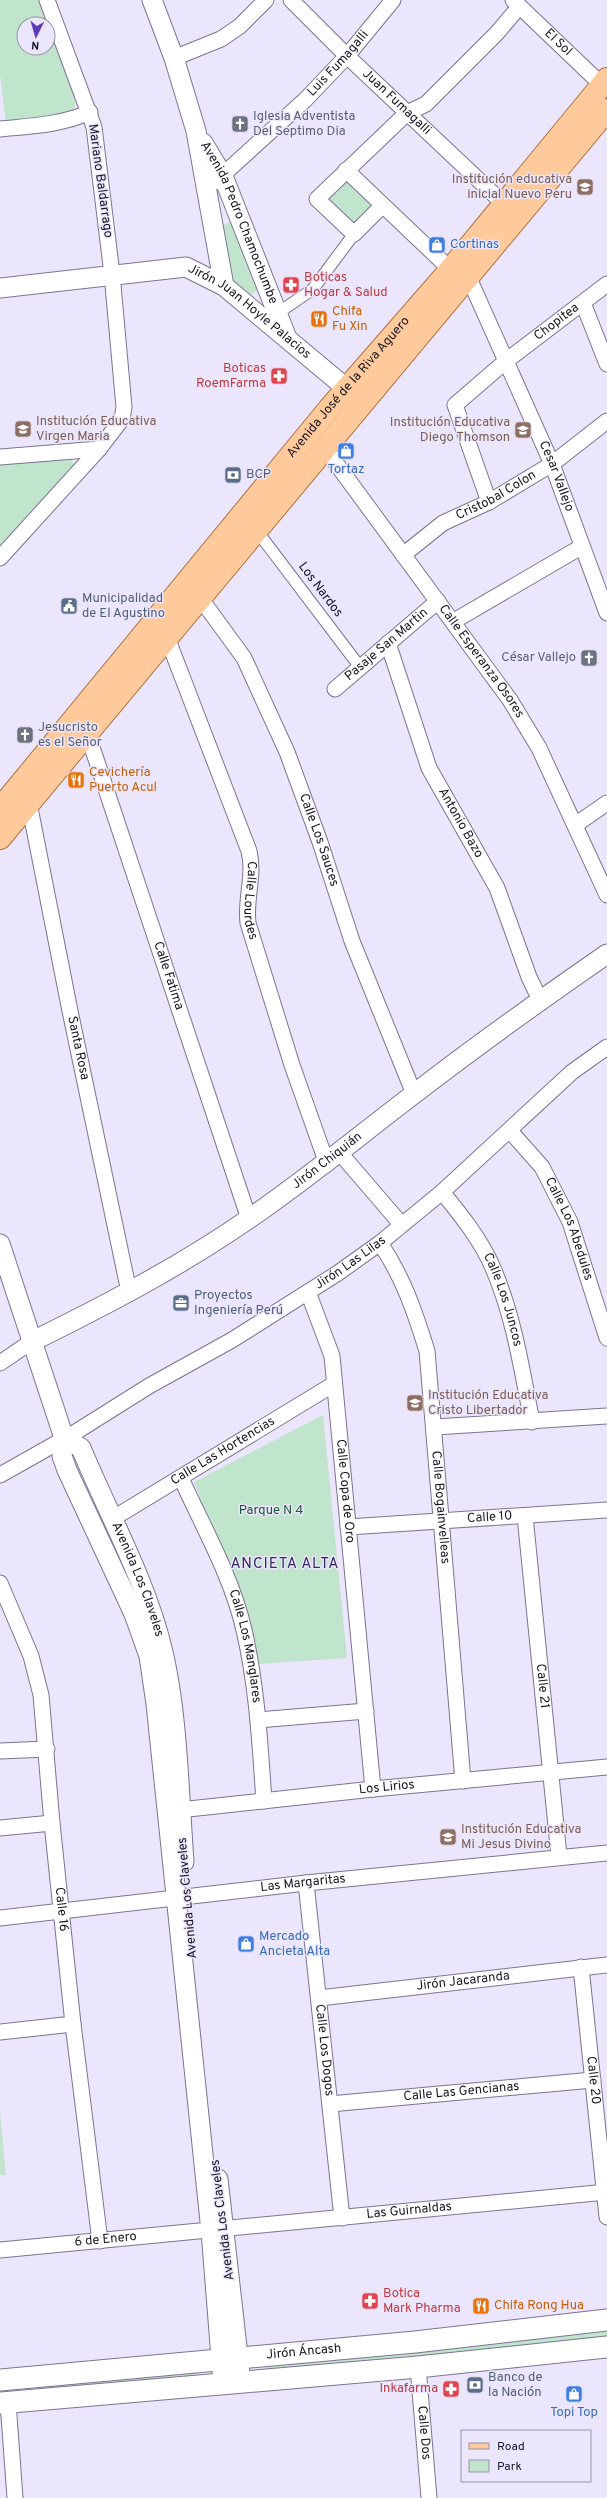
<svg xmlns="http://www.w3.org/2000/svg" width="607" height="2498" font-family="Overpass,sans-serif">
  <style>
    .green { fill: #c1e4cd }
    .lines { fill: none; stroke-linecap: round; stroke-linejoin: round }
    .pedestrian-casing { stroke: #7c7393; stroke-width: 13 }
    .minor-casing { stroke: #7c7393; stroke-width: 17 }
    .tertiary-casing { stroke: #7c7393; stroke-width: 21 }
    .secondary-casing { stroke: #7c7393; stroke-width: 23 }
    .primary-casing { stroke: #ae7446; stroke-width: 24 }
    .pedestrian { stroke: #fff; stroke-width: 11 }
    .minor { stroke: #fff; stroke-width: 15 }
    .tertiary { stroke: #fff; stroke-width: 19 }
    .secondary { stroke: #fff; stroke-width: 21 }
    .primary { stroke: #feca9b; stroke-width: 22 }
    .labels { text-anchor: middle; dominant-baseline: central; stroke-width: 3; stroke-linejoin: round; paint-order: stroke }
    .street-label { font-size: 13px; fill: #191622; stroke: #ece6fc }
    .worship-label { font-size: 13px; fill: #5b616d; stroke: #ece6fc; text-anchor: start }
    .education-label { font-size: 13px; fill: #785e54; stroke: #ece6fc; text-anchor: start }
    .shop-label { font-size: 13px; fill: #366cbe; stroke: #ece6fc; text-anchor: start }
    .health-label { font-size: 13px; fill: #be3a42; stroke: #ece6fc; text-anchor: start }
    .food-label { font-size: 13px; fill: #c56008; stroke: #ece6fc; text-anchor: start }
    .service-label { font-size: 13px; fill: #4e5e75; stroke: #ece6fc; text-anchor: start }
    .park-label { font-size: 13px; fill: #175735; stroke: #ece6fc }
    .quarter-label { font-size: 15px; letter-spacing: 1px; fill: #372863; stroke: #ece6fc }
  </style>
  <rect width="100%" height="100%" fill="#ece6fc"/>
  <g class="green">
    <polygon points="0,0 38,0 48,24 24,24 24,48 48,48 48,25 75,92 75,106 70,115 6,124 0,74"/>
    <polygon points="344,176 376,206 353,227 323,197"/>
    <polygon points="231,221 259,290 250,295 232,283 221,227"/>
    <polygon points="71,456 74,466 0,554 0,463"/>
    <polygon points="323,1415 347,1658 257,1664 244,1607 194,1482"/>
    <polygon points="0,2112 6,2175 0,2175"/>
    <polygon points="607,2326 607,2338 266,2371 263,2360"/>
    <polygon points="210,2369 189,2376 39,2390 36,2383"/>
  </g>
  <g class="lines">
    <defs>
      <g id="pedestrian">
        <polyline points="278,313 313,289 354,234"/>
        <polyline points="257,531 360,667"/>
      </g>
      <g id="minor">
        <path id="s1" d="M291 0 347 56 503 203"/>
        <path id="s2" d="M513 0 602 85"/>
        <polyline points="174,58 221,39 240,26 266,0"/>
        <path d="M0 129C31 126 61 125 90 112"/>
        <polyline points="346,170 450,269"/>
        <path id="s3" d="M215 182 305 100 347 56 393 0"/>
        <polyline points="382,206 354,234 317,199 407,113 426,104 497,33 519,7"/>
        <path id="s4" d="M468 276 552 464 607 613"/>
        <polyline points="583,303 607,364"/>
        <path id="s5" d="M324 447 510 700 539 748 607 895"/>
        <polyline points="0,457 99,449"/>
        <path id="s6" d="M489 502 455 405 506 361 607 284"/>
        <path id="s7" d="M403 555 443 523 489 502 552 464 607 421"/>
        <polyline points="0,558 99,449 122,419 124,407 112,274 94,127 47,0"/>
        <path id="s8" d="M201 599 244 658 287 752 320 842 352 941 414 1094"/>
        <polyline points="454,621 581,547"/>
        <path id="s9" d="M168 640 249 851C255 875 245 898 248 923L292 1065 327 1164"/>
        <path id="s10" d="M388 643 429 768 497 888 529 977 540 1000"/>
        <path id="s11" d="M335 689 438 601"/>
        <path id="s12" d="M87 732 249 1219"/>
        <path id="s13" d="M29 803 70 1011 129 1292"/>
        <polyline points="575,825 607,803"/>
        <path id="s14" d="M510 1131 542 1167 570 1222 607 1338"/>
        <polyline points="340,1153 401,1224"/>
        <path id="s15" d="M442 1192C461 1215 481 1240 493 1268 514 1317 522 1370 532 1422"/>
        <path id="s16" d="M380 1243C403 1277 415 1312 427 1351L463 1781"/>
        <path id="s17" d="M308 1292 332 1356 373 1789"/>
        <polyline points="0,1363 31,1342"/>
        <polyline points="435,1427 607,1416"/>
        <path id="s18" d="M0 1475 71 1435 149 1386 232 1340 338 1273 380 1243 442 1192 572 1072 607 1047"/>
        <path id="s19" d="M181 1478C203 1527 232 1577 244 1630 257 1686 260 1744 264 1801"/>
        <path id="s20" d="M525 1516 559 1856"/>
        <path id="s21" d="M112 1519 334 1384"/>
        <path id="s22" d="M348 1527 607 1510"/>
        <path id="s23" d="M0 1583 31 1656 41 1695 52 1823 73 2024 100 2241"/>
        <polyline points="258,1720 366,1711"/>
        <polyline points="0,1751 47,1749"/>
        <path id="s24" d="M170 1811 373 1789 607 1767"/>
        <polyline points="0,1828 52,1823"/>
        <path id="s25" d="M306 1883 342 2218"/>
        <path id="s26" d="M0 1918 306 1883 607 1853"/>
        <path id="s27" d="M581 1967 607 2217"/>
        <path id="s28" d="M319 1998 607 1965"/>
        <polyline points="0,2032 73,2024"/>
        <path id="s29" d="M330 2104 593 2080"/>
        <path id="s30" d="M0 2250 607 2192"/>
        <path id="s31" d="M418 2367 429 2498"/>
        <polyline points="8,2402 15,2498"/>
      </g>
      <g id="tertiary">
        <polyline points="152,0 174,58 196,131 224,286"/>
        <path id="s32" d="M203 143 223 176 287 338"/>
        <path id="s33" d="M0 288 186 267 224 286 358 398"/>
        <polyline points="0,1244 64,1438 62,1456 67,1470 134,1614 149,1656 156,1704 211,2231 223,2383"/>
        <path id="s34" d="M31 1342C106 1305 181 1266 250 1218 307 1179 360 1135 414 1094 477 1045 542 999 607 954"/>
        <path id="s35" d="M64 1438 81 1448C108 1513 146 1581 162 1648 178 1713 179 1794 184 1862"/>
        <polyline points="218,2179 241,2382"/>
      </g>
      <g id="secondary">
        <path id="s36" d="M0 2380 415 2342 607 2320"/>
        <polyline points="0,2403 418,2367 607,2347"/>
      </g>
      <g id="primary">
        <path id="s37" d="M0 809 329 409 445 276 607 79"/>
        <path d="M0 838C203 596 405 353 607 110"/>
      </g>
    </defs>
    <use href="#pedestrian" class="pedestrian-casing"/>
    <use href="#minor" class="minor-casing"/>
    <use href="#tertiary" class="tertiary-casing"/>
    <use href="#secondary" class="secondary-casing"/>
    <use href="#primary" class="primary-casing"/>
    <use href="#pedestrian" class="pedestrian"/>
    <use href="#minor" class="minor"/>
    <use href="#tertiary" class="tertiary"/>
    <use href="#secondary" class="secondary"/>
    <use href="#primary" class="primary"/>
  </g>
  <defs>
    <symbol id="church-square" viewBox="-11 -11 22 22"><rect x="-9" y="-9" width="18" height="18" rx="4" fill="#6b7280" stroke="#ece6fc"/><path d="M-1.2-6h2.4v3.5h3.3v2.4h-3.3V6h-2.4V-.1h-3.3v-2.4h3.3Z" fill="#fff"/></symbol>
    <symbol id="school-square" viewBox="-11 -11 22 22"><rect x="-9" y="-9" width="18" height="18" rx="4" fill="#8d6e63" stroke="#ece6fc"/><path d="M0-5L7-2L0 1L-7-2ZM-4 1L0 2.5L4 1V4Q0 6-4 4Z" fill="#fff"/></symbol>
    <symbol id="shop-square" viewBox="-11 -11 22 22"><rect x="-9" y="-9" width="18" height="18" rx="4" fill="#3f7fe0" stroke="#ece6fc"/><path d="M-5-2.5h2.3a2.7 3.5 0 0 1 5.4 0H5L5.5 6h-11ZM-1.5-2.5h3a1.5 2.3 0 0 0-3 0Z" fill="#fff"/></symbol>
    <symbol id="pharmacy-square" viewBox="-11 -11 22 22"><rect x="-9" y="-9" width="18" height="18" rx="4" fill="#e0444e" stroke="#ece6fc"/><path d="M-2-6h4v4h4v4h-4v4h-4v-4h-4v-4h4Z" fill="#fff"/></symbol>
    <symbol id="restaurant-square" viewBox="-11 -11 22 22"><rect x="-9" y="-9" width="18" height="18" rx="4" fill="#e8710a" stroke="#ece6fc"/><path d="M-5-6h1v4h1v-4h1v4h1v-4h1v5L-1.5 .5V6h-2V.5L-5-1ZM5-6V6H3V1.5H1.5Q1.5-4 5-6Z" fill="#fff"/></symbol>
    <symbol id="bank-square" viewBox="-11 -11 22 22"><rect x="-9" y="-9" width="18" height="18" rx="4" fill="#5c6f8a" stroke="#ece6fc"/><path d="M-6-4H6V4H-6ZM0-2.3a2.3 2.3 0 1 0 0 4.6a2.3 2.3 0 1 0 0-4.6Z" fill="#fff"/></symbol>
    <symbol id="civic-square" viewBox="-11 -11 22 22"><rect x="-9" y="-9" width="18" height="18" rx="4" fill="#5c6f8a" stroke="#ece6fc"/><path d="M-.6-6.5H3V-4.5H.6V-3L4-1V1h2V6H-6V1h2V-1L-.6-3ZM-1.2 2.5V6h2.4V2.5Z" fill="#fff"/></symbol>
    <symbol id="office-square" viewBox="-11 -11 22 22"><rect x="-9" y="-9" width="18" height="18" rx="4" fill="#5c6f8a" stroke="#ece6fc"/><path d="M-6-3h4V-5.5h4V-3h4V5H-6ZM-1-4.5V-3h2v-1.5ZM-6 0V1H6V0Z" fill="#fff"/></symbol>
  </defs>
  <g fill-rule="evenodd">
    <use href="#church-square" x="230" y="114" width="20" height="20"/>
    <use href="#school-square" x="575" y="177" width="20" height="20"/>
    <use href="#shop-square" x="427" y="235" width="20" height="20"/>
    <use href="#pharmacy-square" x="281" y="275" width="20" height="20"/>
    <use href="#restaurant-square" x="309" y="309" width="20" height="20"/>
    <use href="#pharmacy-square" x="269" y="366" width="20" height="20"/>
    <use href="#school-square" x="13" y="419" width="20" height="20"/>
    <use href="#school-square" x="513" y="420" width="20" height="20"/>
    <use href="#shop-square" x="336" y="441" width="20" height="20"/>
    <use href="#bank-square" x="223" y="465" width="20" height="20"/>
    <use href="#civic-square" x="59" y="596" width="20" height="20"/>
    <use href="#church-square" x="579" y="648" width="20" height="20"/>
    <use href="#church-square" x="15" y="725" width="20" height="20"/>
    <use href="#restaurant-square" x="66" y="770" width="20" height="20"/>
    <use href="#office-square" x="171" y="1293" width="20" height="20"/>
    <use href="#school-square" x="405" y="1393" width="20" height="20"/>
    <use href="#school-square" x="438" y="1827" width="20" height="20"/>
    <use href="#shop-square" x="236" y="1934" width="20" height="20"/>
    <use href="#pharmacy-square" x="360" y="2291" width="20" height="20"/>
    <use href="#restaurant-square" x="471" y="2296" width="20" height="20"/>
    <use href="#bank-square" x="465" y="2375" width="20" height="20"/>
    <use href="#pharmacy-square" x="441" y="2379" width="20" height="20"/>
    <use href="#shop-square" x="564" y="2384" width="20" height="20"/>
  </g>
  <g class="labels">
    <g class="street-label">
      <text stroke="none"><textPath href="#s2" startOffset="62">El Sol</textPath></text>
      <text stroke="none"><textPath href="#s3" startOffset="171">Luis Fumagalli</textPath></text>
      <text stroke="none"><textPath href="#s1" startOffset="147">Juan Fumagalli</textPath></text>
      <text transform="translate(100 181) rotate(82)">Mariano Baldarrago</text>
      <text stroke="none"><textPath href="#s32" startOffset="88">Avenida Pedro Chamochumbe</textPath></text>
      <text stroke="none"><textPath href="#s33" startOffset="265">Jirón Juan Hoyle Palacios</textPath></text>
      <text stroke="none"><textPath href="#s6" startOffset="234">Chopitea</textPath></text>
      <text stroke="none"><textPath href="#s37" startOffset="547">Avenida José de la Riva Aguero</textPath></text>
      <text stroke="none"><textPath href="#s4" startOffset="219">Cesar Vallejo</textPath></text>
      <text stroke="none"><textPath href="#s7" startOffset="111">Cristobal Colon</textPath></text>
      <text transform="translate(320 590) rotate(53)">Los Nardos</text>
      <text stroke="none"><textPath href="#s11" startOffset="68">Pasaje San Martin</textPath></text>
      <text stroke="none"><textPath href="#s5" startOffset="266">Calle Esperanza Osores</textPath></text>
      <text stroke="none"><textPath href="#s10" startOffset="195">Antonio Bazo</textPath></text>
      <text stroke="none"><textPath href="#s8" startOffset="270">Calle Los Sauces</textPath></text>
      <text stroke="none"><textPath href="#s9" startOffset="276">Calle Lourdes</textPath></text>
      <text stroke="none"><textPath href="#s12" startOffset="257">Calle Fatima</textPath></text>
      <text stroke="none"><textPath href="#s13" startOffset="250">Santa Rosa</textPath></text>
      <text stroke="none"><textPath href="#s34" startOffset="348">Jirón Chiquián</textPath></text>
      <text stroke="none"><textPath href="#s14" startOffset="116">Calle Los Abedules</textPath></text>
      <text stroke="none"><textPath href="#s18" startOffset="410">Jirón Las Lilas</textPath></text>
      <text stroke="none"><textPath href="#s15" startOffset="125">Calle Los Juncos</textPath></text>
      <text stroke="none"><textPath href="#s21" startOffset="130">Calle Las Hortencias</textPath></text>
      <text stroke="none"><textPath href="#s17" startOffset="204">Calle Copa de Oro</textPath></text>
      <text stroke="none"><textPath href="#s16" startOffset="275">Calle Bogainvelleas</textPath></text>
      <text stroke="none"><textPath href="#s22" startOffset="142">Calle 10</textPath></text>
      <text stroke="none"><textPath href="#s35" startOffset="163">Avenida Los Claveles</textPath></text>
      <text stroke="none"><textPath href="#s19" startOffset="181">Calle Los Manglares</textPath></text>
      <text stroke="none"><textPath href="#s20" startOffset="171">Calle 21</textPath></text>
      <text stroke="none"><textPath href="#s24" startOffset="218">Los Lirios</textPath></text>
      <text stroke="none"><textPath href="#s26" startOffset="305">Las Margaritas</textPath></text>
      <text transform="translate(188 1898) rotate(-95)">Avenida Los Claveles</text>
      <text stroke="none"><textPath href="#s23" startOffset="335">Calle 16</textPath></text>
      <text stroke="none"><textPath href="#s28" startOffset="145">Jirón Jacaranda</textPath></text>
      <text stroke="none"><textPath href="#s25" startOffset="168">Calle Los Dogos</textPath></text>
      <text stroke="none"><textPath href="#s27" startOffset="114">Calle 20</textPath></text>
      <text stroke="none"><textPath href="#s29" startOffset="132">Calle Las Gencianas</textPath></text>
      <text stroke="none"><textPath href="#s30" startOffset="411">Las Guirnaldas</textPath></text>
      <text transform="translate(223 2220) rotate(-97)">Avenida Los Claveles</text>
      <text stroke="none"><textPath href="#s30" startOffset="106">6 de Enero</textPath></text>
      <text stroke="none"><textPath href="#s36" startOffset="305">Jirón Áncash</textPath></text>
      <text stroke="none"><textPath href="#s31" startOffset="66">Calle Dos</textPath></text>
    </g>
    <g class="worship-label">
      <text x="253" y="117">Iglesia Adventista<tspan x="253" dy="15">Del Septimo Dia</tspan></text>
      <text x="576" y="658" text-anchor="end">César Vallejo</text>
      <text x="38" y="728">Jesucristo<tspan x="38" dy="15">es el Señor</tspan></text>
    </g>
    <g class="education-label">
      <text x="572" y="180" text-anchor="end">Institución educativa<tspan x="572" dy="15">inicial Nuevo Peru</tspan></text>
      <text x="36" y="422">Institución Educativa<tspan x="36" dy="15">Virgen Maria</tspan></text>
      <text x="510" y="423" text-anchor="end">Institución Educativa<tspan x="510" dy="15">Diego Thomson</tspan></text>
      <text x="428" y="1396">Institución Educativa<tspan x="428" dy="15">Cristo Libertador</tspan></text>
      <text x="461" y="1830">Institución Educativa<tspan x="461" dy="15">Mi Jesus Divino</tspan></text>
    </g>
    <g class="shop-label">
      <text x="450" y="245">Cortinas</text>
      <text x="346" y="470" text-anchor="middle">Tortaz</text>
      <text x="259" y="1937">Mercado<tspan x="259" dy="15">Ancieta Alta</tspan></text>
      <text x="574" y="2413" text-anchor="middle">Topi Top</text>
    </g>
    <g class="health-label">
      <text x="304" y="278">Boticas<tspan x="304" dy="15">Hogar &amp; Salud</tspan></text>
      <text x="266" y="369" text-anchor="end">Boticas<tspan x="266" dy="15">RoemFarma</tspan></text>
      <text x="383" y="2294">Botica<tspan x="383" dy="15">Mark Pharma</tspan></text>
      <text x="438" y="2389" text-anchor="end">Inkafarma</text>
    </g>
    <g class="food-label">
      <text x="332" y="312">Chifa<tspan x="332" dy="15">Fu Xin</tspan></text>
      <text x="89" y="773">Cevichería<tspan x="89" dy="15">Puerto Acul</tspan></text>
      <text x="494" y="2306">Chifa Rong Hua</text>
    </g>
    <g class="service-label">
      <text x="246" y="475">BCP</text>
      <text x="82" y="599">Municipalidad<tspan x="82" dy="15">de El Agustino</tspan></text>
      <text x="194" y="1296">Proyectos<tspan x="194" dy="15">Ingeniería Perú</tspan></text>
      <text x="488" y="2378">Banco de<tspan x="488" dy="15">la Nación</tspan></text>
    </g>
    <g class="park-label">
      <text x="271" y="1511">Parque N 4</text>
    </g>
    <g class="quarter-label">
      <text x="285" y="1564">ANCIETA ALTA</text>
    </g>
  </g>
  <rect x="461" y="2430" width="130" height="52" fill="#ece6fc" stroke="#9893a5"/>
  <rect x="469" y="2443" width="20" height="6" fill="#feca9b" stroke="#9893a5"/>
  <text x="497" y="2450" font-size="12" fill="#191622">Road</text>
  <rect x="469" y="2460" width="20" height="12" fill="#c1e4cd" stroke="#9893a5"/>
  <text x="497" y="2470" font-size="12" fill="#191622">Park</text>
  <g transform="translate(36 36) rotate(185)"><circle r="19" fill="#ece6fc" stroke="#9893a5"/>
  <path d="M0-3L7 15L0 10L-7 15Z" fill="#603cb5"/>
  <text y="-6" font-size="11" font-weight="bold" text-anchor="middle" fill="#191622">N</text>
  </g>
</svg>
